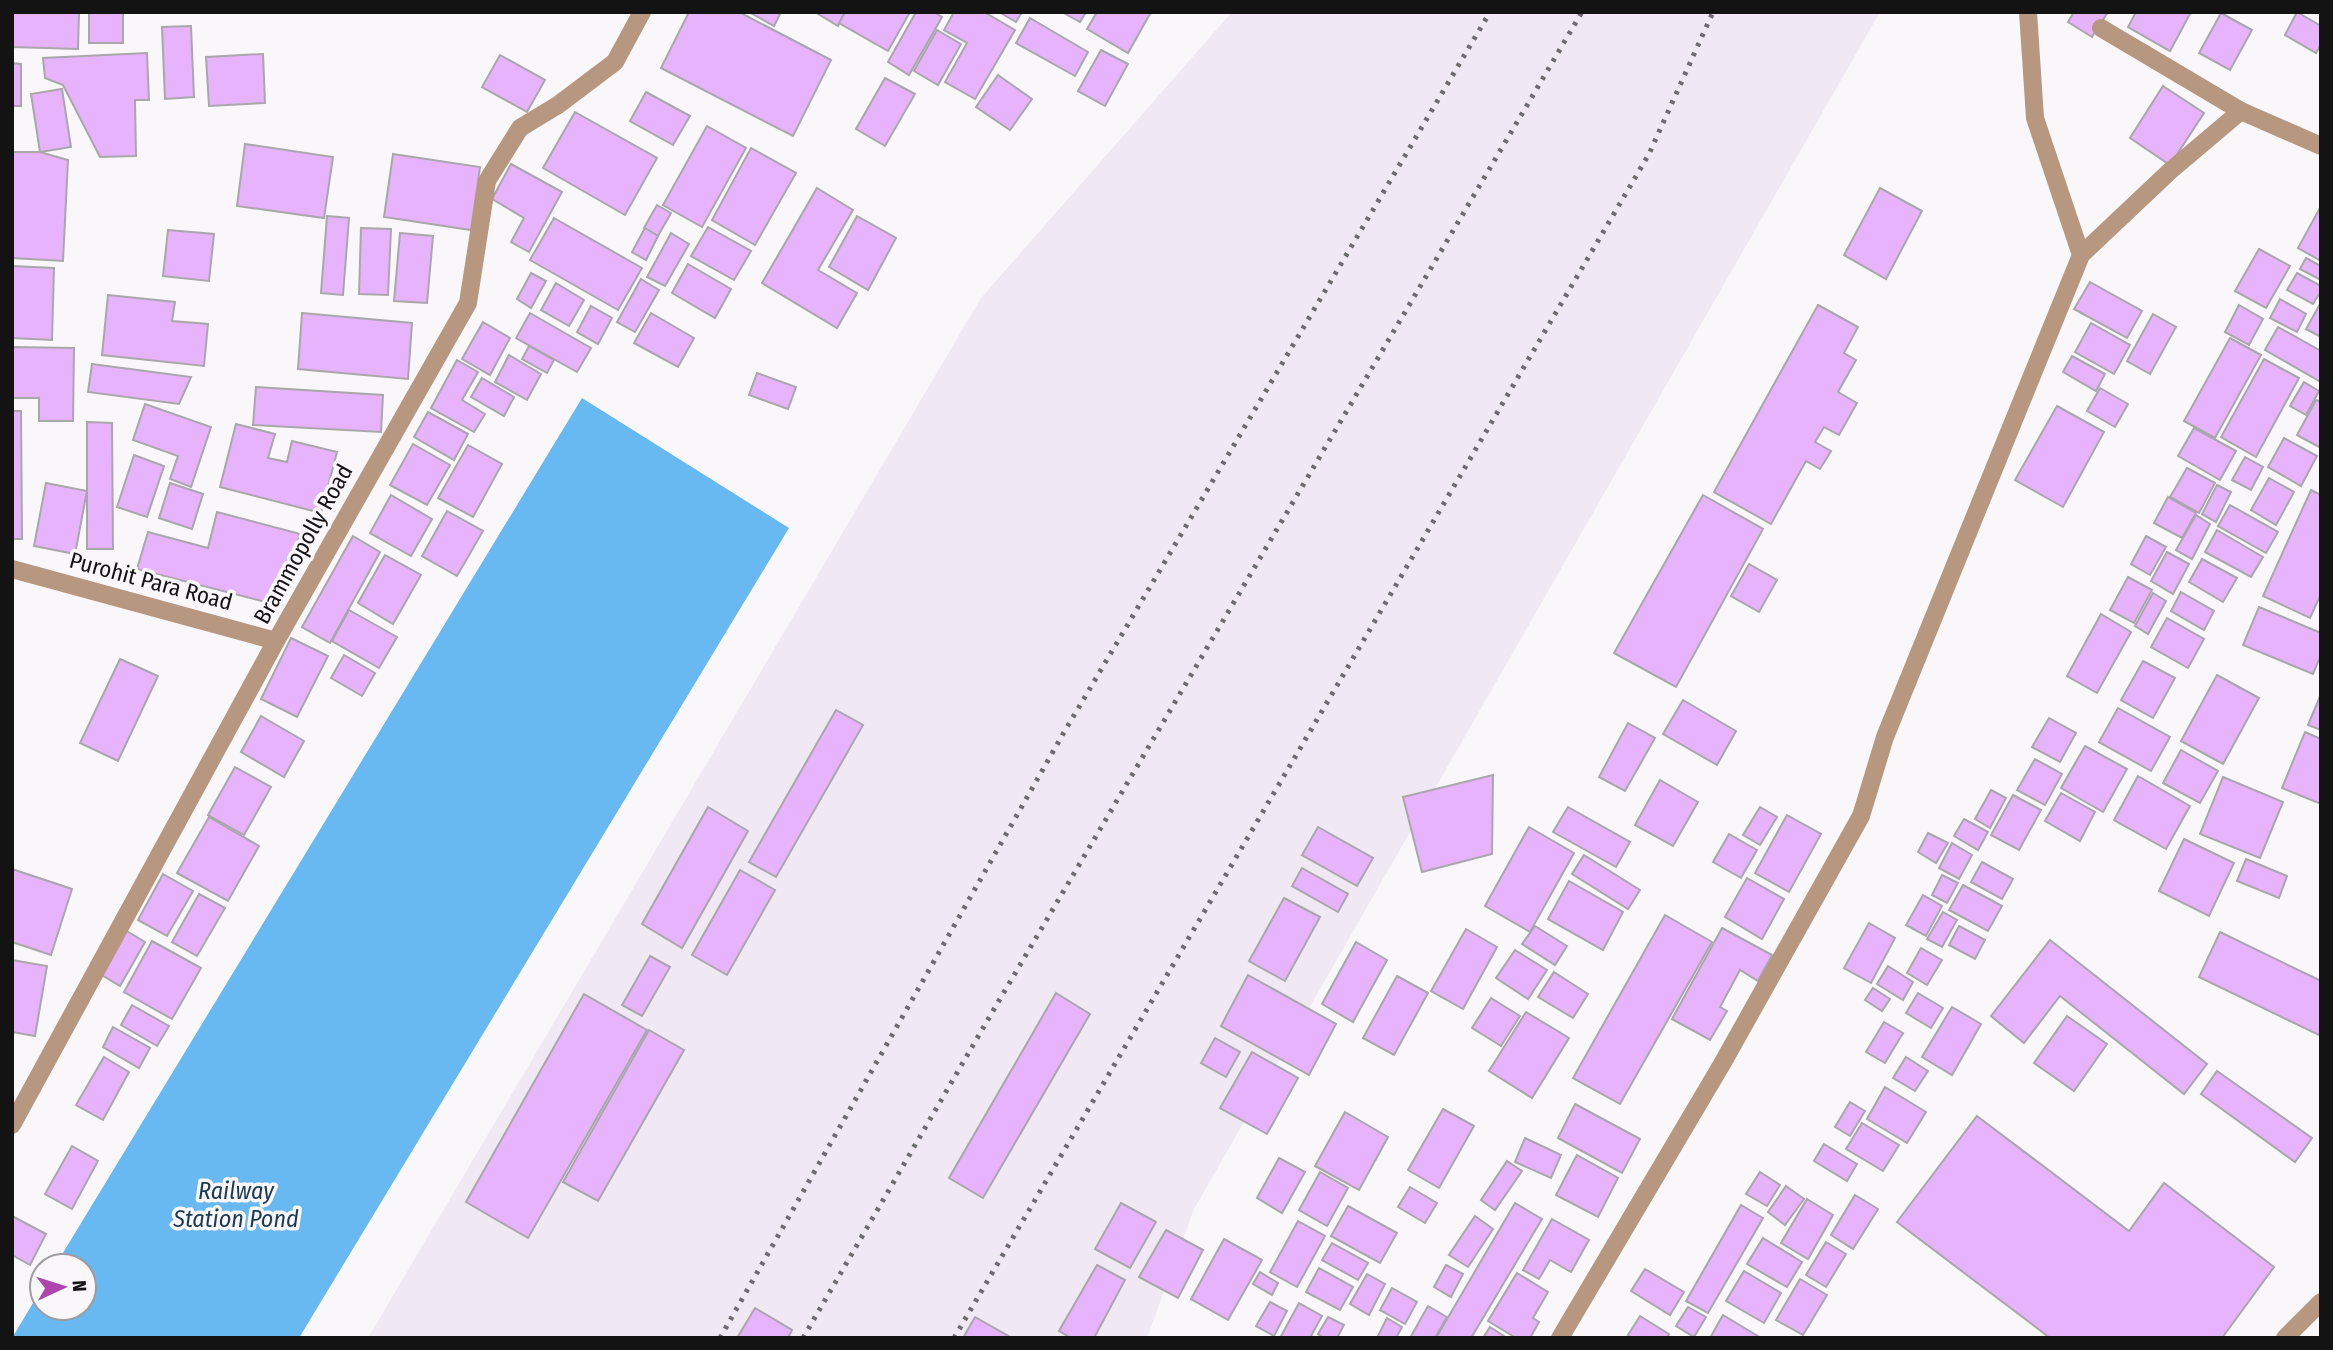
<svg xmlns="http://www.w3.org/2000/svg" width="2333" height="1350" font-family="'Fira Sans Condensed',sans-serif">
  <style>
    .built { fill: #f0e8f3 }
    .water { fill: #68b8f2 }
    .building { fill: #e8b3fd; stroke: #a9a7ab; stroke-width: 2 }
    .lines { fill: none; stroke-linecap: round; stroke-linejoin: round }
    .minor { stroke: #b89780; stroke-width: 18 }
    .tertiary { stroke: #b89780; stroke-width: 18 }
    .rail { stroke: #6c6b6d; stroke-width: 5; stroke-dasharray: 3.5 7; stroke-linecap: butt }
    .labels { text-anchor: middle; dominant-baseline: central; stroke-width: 7; stroke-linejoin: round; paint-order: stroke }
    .street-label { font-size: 23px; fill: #141314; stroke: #faf7fb }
    .water-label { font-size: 24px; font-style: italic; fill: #193b53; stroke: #faf7fb }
  </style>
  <rect width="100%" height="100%" fill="#faf7fb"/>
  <polygon class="built" points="1232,12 1880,12 1194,1209 1147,1338 368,1338 981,298"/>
  <polygon class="water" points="582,398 789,528 299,1338 12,1338 42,1288 42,1308 84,1308 84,1266 55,1266"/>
  <g class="building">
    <polygon points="12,12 79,12 78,49 12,47"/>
    <rect x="89" y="12" width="34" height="31"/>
    <polygon points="689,12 739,12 831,60 793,136 661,68"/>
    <polygon points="749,12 781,12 774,26"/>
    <polygon points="815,12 845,12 838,26"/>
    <polygon points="845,12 910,12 888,51 839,23"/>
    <polygon points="916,12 934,12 942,17 909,75 888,62"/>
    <polygon points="954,12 984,12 1015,30 975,99 945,82 967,43 944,30"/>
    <polygon points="999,12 1022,12 1016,22"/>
    <polygon points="1062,12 1086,12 1080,22"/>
    <polygon points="1097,12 1151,12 1128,53 1087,29"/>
    <polygon points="2074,12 2108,12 2092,37 2068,22"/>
    <polygon points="2136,12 2191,12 2170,51 2128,27"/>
    <polygon points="2297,12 2321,26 2321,44 2316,53 2285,35"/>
    <polygon points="2221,13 2252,30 2230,70 2199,53"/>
    <polygon points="1030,18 1088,52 1075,76 1016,43"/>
    <polygon points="191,26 194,97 165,99 162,27"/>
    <polygon points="937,30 961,44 938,85 914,71"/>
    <polygon points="1101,50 1128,64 1105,106 1078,91"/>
    <polygon points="147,53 149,100 135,100 136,156 100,157 63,85 45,78 43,58"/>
    <polygon points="263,54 265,103 209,106 206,57"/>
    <polygon points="500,55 545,80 527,112 482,87"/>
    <polygon points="12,63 21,64 21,106 12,106"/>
    <polygon points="998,75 1032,99 1010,130 976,107"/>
    <polygon points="885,78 915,94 885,146 856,129"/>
    <polygon points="2163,86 2204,113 2170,165 2130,138"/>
    <polygon points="62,89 71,147 40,152 31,94"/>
    <polygon points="646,92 690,116 673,145 630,121"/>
    <polygon points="575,112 657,158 625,215 543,168"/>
    <polygon points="707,126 746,148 702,227 663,205"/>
    <polygon points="245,144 333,157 324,218 237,206"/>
    <polygon points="751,148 796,173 755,245 712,220"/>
    <polygon points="12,152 40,152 68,160 63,261 12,258"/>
    <polygon points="393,154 480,167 471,230 384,217"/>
    <polygon points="511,164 562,192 529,252 511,242 524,218 492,199"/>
    <polygon points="817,188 853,210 818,270 857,293 837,328 762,283"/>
    <polygon points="1880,188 1922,211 1886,279 1844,255"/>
    <polygon points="657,205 671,213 658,236 644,228"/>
    <polygon points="2321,206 2321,261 2298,248"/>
    <polygon points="327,216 349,218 343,295 321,293"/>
    <polygon points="857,216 896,238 868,290 829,267"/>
    <polygon points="554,218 642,268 618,310 530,260"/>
    <polygon points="708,227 751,251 734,280 691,256"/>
    <polygon points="361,228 391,229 388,295 359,294"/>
    <polygon points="645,228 658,236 646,260 632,252"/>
    <polygon points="168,230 214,234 209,281 163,276"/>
    <polygon points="400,233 433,236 427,303 394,301"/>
    <polygon points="671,233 689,244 665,286 647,277"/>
    <polygon points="2259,249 2290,266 2266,308 2235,291"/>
    <polygon points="2306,258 2321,266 2321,280 2300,269"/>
    <polygon points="688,264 731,289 715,318 672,293"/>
    <polygon points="12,266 54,268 52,340 12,338"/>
    <polygon points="531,273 546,281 531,308 517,299"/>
    <polygon points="2297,273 2321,286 2321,291 2313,304 2287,290"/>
    <polygon points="641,279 659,290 635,332 617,322"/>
    <polygon points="2090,282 2142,311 2127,338 2074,309"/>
    <polygon points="556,283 584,300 569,326 541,310"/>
    <polygon points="108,295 175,302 172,321 208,324 204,366 102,355"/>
    <polygon points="2280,299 2306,314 2297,332 2270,318"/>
    <polygon points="2320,304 2321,304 2321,337 2306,329"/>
    <polygon points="1818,305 1858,327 1844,353 1856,360 1838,392 1857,403 1839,435 1824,427 1815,442 1831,451 1820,469 1806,461 1771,524 1714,492"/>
    <polygon points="2239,305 2263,319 2249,345 2225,332"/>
    <polygon points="591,306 612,318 598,344 577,332"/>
    <polygon points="302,313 412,323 408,379 298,369"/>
    <polygon points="530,313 591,348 577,372 516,338"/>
    <polygon points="651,313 694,338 678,367 634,343"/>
    <polygon points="2153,314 2176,327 2150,374 2127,361"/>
    <polygon points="483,322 510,338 490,375 462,359"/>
    <polygon points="2091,323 2130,345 2114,374 2075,352"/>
    <polygon points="2278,327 2321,351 2321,382 2265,350"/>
    <polygon points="2230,338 2261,355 2215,438 2184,421"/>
    <polygon points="529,346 554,360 547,373 522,359"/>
    <polygon points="12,347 74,348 73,421 39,421 39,398 12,398"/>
    <polygon points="509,355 541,374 527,400 495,382"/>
    <polygon points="2072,356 2105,374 2096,391 2063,372"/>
    <polygon points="2264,359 2299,378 2256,457 2221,437"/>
    <polygon points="457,360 478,372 462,400 485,414 474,432 431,408"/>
    <polygon points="92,364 191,377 179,404 88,392"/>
    <polygon points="757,373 796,387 788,409 749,395"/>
    <polygon points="482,378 514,397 504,416 471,397"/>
    <polygon points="2304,382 2319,391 2306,415 2290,406"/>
    <polygon points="256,387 383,395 381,432 253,425"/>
    <polygon points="2100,388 2128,404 2115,427 2087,411"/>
    <polygon points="2316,400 2321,402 2321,448 2297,435"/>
    <polygon points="145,404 211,427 191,487 170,479 178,456 133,440"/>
    <polygon points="2057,406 2104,432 2063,507 2015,480"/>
    <polygon points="12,411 21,411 22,539 12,539"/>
    <polygon points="428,412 468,434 454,460 414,437"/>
    <polygon points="87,422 112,423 113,549 87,549"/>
    <polygon points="236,424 275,434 268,458 287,462 292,441 337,452 321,513 220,487"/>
    <polygon points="2194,428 2236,451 2220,480 2178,456"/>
    <polygon points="2284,438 2317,456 2301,486 2268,467"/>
    <polygon points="413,444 450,465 427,505 390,485"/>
    <polygon points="468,445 502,464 473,517 438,498"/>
    <polygon points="134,455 164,466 147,517 117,507"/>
    <polygon points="2245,457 2263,467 2251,490 2232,480"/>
    <polygon points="2187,468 2215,483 2199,513 2170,497"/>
    <polygon points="2269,478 2294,492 2276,525 2251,510"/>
    <polygon points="46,483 87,491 75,554 34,546"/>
    <polygon points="170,483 203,494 192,529 159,518"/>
    <polygon points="2217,485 2231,492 2216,522 2202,514"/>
    <polygon points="2311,490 2321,495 2321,594 2310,618 2263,596"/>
    <polygon points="391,495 432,519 411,556 370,533"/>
    <polygon points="1703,495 1763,529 1676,687 1614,653"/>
    <polygon points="2168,497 2196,513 2182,538 2154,523"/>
    <polygon points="2230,505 2278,532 2266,553 2218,526"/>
    <polygon points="447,511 483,531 457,576 422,556"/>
    <polygon points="217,512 300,534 281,606 137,569 148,532 208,548"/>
    <polygon points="2196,515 2210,524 2192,559 2176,550"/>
    <polygon points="2217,530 2263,557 2251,577 2205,552"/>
    <polygon points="353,536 380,552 330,643 302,627"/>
    <polygon points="2146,536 2166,547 2150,575 2131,564"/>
    <polygon points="2167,552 2189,564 2173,594 2151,581"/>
    <polygon points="385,555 421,575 393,624 358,603"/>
    <polygon points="2202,559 2237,578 2223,602 2189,582"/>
    <polygon points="1749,564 1777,580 1759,612 1731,596"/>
    <polygon points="2128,577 2152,590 2134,623 2110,610"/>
    <polygon points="2181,592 2214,611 2204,630 2171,611"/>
    <polygon points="2153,593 2166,601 2148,634 2135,626"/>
    <polygon points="2259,607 2321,633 2321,655 2313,674 2243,645"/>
    <polygon points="349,610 397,637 379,668 332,641"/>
    <polygon points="2101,614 2131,632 2097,693 2067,676"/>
    <polygon points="2167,618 2204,639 2188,668 2151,647"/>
    <polygon points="291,638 328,656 297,717 261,699"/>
    <polygon points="344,655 375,673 362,696 331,678"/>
    <polygon points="120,659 158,676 118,761 80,743"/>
    <polygon points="2143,661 2175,678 2153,718 2121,700"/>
    <polygon points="2217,675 2259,698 2223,764 2181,741"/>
    <polygon points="2321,694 2321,730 2308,725"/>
    <polygon points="1683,700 1736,731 1717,765 1663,734"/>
    <polygon points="2118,708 2170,737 2151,771 2099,742"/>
    <polygon points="836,710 863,725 776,877 749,862"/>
    <polygon points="261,716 304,741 284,777 241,752"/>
    <polygon points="2049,718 2076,733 2060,762 2032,747"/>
    <polygon points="1628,723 1655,738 1625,791 1599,777"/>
    <polygon points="2305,732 2321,739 2321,804 2282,788"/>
    <polygon points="2085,746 2127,769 2103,812 2061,788"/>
    <polygon points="2181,750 2218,771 2200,803 2163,783"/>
    <polygon points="2035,759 2062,774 2045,805 2017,790"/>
    <polygon points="235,767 271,787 244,835 208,815"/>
    <polygon points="1493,775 1492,854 1422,872 1403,797"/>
    <polygon points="2138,776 2190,806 2166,849 2114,820"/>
    <polygon points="2223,777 2283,802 2260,858 2200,834"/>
    <polygon points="1660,780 1698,802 1673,846 1635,825"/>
    <polygon points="1991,790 2006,798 1990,828 1975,819"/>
    <polygon points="2061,793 2095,812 2080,841 2045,821"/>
    <polygon points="2013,795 2041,810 2019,850 1991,835"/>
    <polygon points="708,807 748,831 682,948 642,924"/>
    <polygon points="1568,807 1630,842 1616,867 1553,832"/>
    <polygon points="1760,807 1777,817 1760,845 1743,835"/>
    <polygon points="1787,815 1821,834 1789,892 1755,873"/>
    <polygon points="209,817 259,846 228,901 177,873"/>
    <polygon points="1964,819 1988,832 1978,850 1954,836"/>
    <polygon points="1318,827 1373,858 1357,886 1302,855"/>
    <polygon points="1529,827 1574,853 1530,932 1485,906"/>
    <polygon points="1928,833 1948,843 1936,863 1918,852"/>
    <polygon points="1729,834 1757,850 1741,878 1713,862"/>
    <polygon points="2184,839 2234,863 2209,916 2159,891"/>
    <polygon points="1952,843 1972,855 1959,879 1939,868"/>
    <polygon points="1584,855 1640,890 1628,909 1572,874"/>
    <polygon points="2246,859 2287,876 2279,898 2237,881"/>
    <polygon points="1982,862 2013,879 2002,899 1971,882"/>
    <polygon points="1302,868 1348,894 1338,912 1292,886"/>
    <polygon points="12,869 72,889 51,955 12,942"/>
    <polygon points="740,870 775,890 727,975 692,955"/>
    <polygon points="163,874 193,891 167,936 138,920"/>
    <polygon points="1942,875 1958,883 1947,903 1932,895"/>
    <polygon points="1747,878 1784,899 1762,939 1725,917"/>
    <polygon points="1569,881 1623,912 1603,950 1548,919"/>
    <polygon points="1963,885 2002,906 1988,931 1949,910"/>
    <polygon points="199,894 225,908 197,956 172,942"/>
    <polygon points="1923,895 1942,906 1926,936 1906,925"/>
    <polygon points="1284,898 1320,917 1285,981 1249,961"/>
    <polygon points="1943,912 1957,920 1942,947 1927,939"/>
    <polygon points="1665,915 1712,942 1620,1104 1573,1078"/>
    <polygon points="1869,923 1895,938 1871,983 1844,968"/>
    <polygon points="1535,926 1567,946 1555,965 1522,944"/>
    <polygon points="1959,926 1985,940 1975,959 1949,945"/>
    <polygon points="120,927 145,942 120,986 95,971"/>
    <polygon points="1722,928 1772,955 1758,981 1740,970 1720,1007 1727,1011 1710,1040 1672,1019"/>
    <polygon points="1466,929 1497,947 1463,1009 1431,991"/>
    <polygon points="2220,932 2321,981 2321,1036 2199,977"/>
    <polygon points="2050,940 2207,1064 2184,1094 2060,996 2024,1043 1991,1016"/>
    <polygon points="152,941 201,968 172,1019 124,992"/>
    <polygon points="1356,942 1387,960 1353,1022 1322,1004"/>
    <polygon points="1921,948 1942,960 1927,985 1907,973"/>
    <polygon points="1515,950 1547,970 1528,999 1496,978"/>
    <polygon points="650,956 670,967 642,1016 622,1005"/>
    <polygon points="12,960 47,966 35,1036 12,1032"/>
    <polygon points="1888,966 1913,982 1903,1000 1877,984"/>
    <polygon points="1554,972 1588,994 1573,1018 1538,997"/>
    <polygon points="1248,975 1336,1024 1309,1075 1221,1026"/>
    <polygon points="1397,976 1428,993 1394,1055 1363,1038"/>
    <polygon points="1873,988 1890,999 1882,1011 1865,1000"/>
    <polygon points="1056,993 1090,1014 983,1198 949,1178"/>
    <polygon points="1918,993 1943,1008 1931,1028 1906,1013"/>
    <polygon points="584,994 647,1030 528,1238 466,1202"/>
    <polygon points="1491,998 1520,1016 1501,1046 1472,1028"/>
    <polygon points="132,1005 169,1026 157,1046 121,1025"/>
    <polygon points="1952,1007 1981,1024 1952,1075 1922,1057"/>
    <polygon points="1526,1012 1569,1038 1532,1098 1489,1071"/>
    <polygon points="2067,1016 2107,1044 2074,1091 2034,1063"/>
    <polygon points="1884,1022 1903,1033 1885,1063 1866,1052"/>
    <polygon points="113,1027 150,1048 139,1068 103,1047"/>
    <polygon points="649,1030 684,1050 598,1201 563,1182"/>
    <polygon points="1215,1038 1240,1052 1226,1077 1201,1063"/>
    <polygon points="1252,1052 1298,1078 1267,1134 1220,1108"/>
    <polygon points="104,1057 129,1072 103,1120 76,1105"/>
    <polygon points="1906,1057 1928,1071 1915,1091 1893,1078"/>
    <polygon points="2217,1071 2312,1138 2295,1162 2201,1094"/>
    <polygon points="1885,1087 1926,1112 1907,1143 1867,1119"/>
    <polygon points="1850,1102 1865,1111 1850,1136 1835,1127"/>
    <polygon points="1575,1104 1640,1139 1622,1173 1558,1138"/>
    <polygon points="1443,1109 1474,1126 1439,1188 1408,1170"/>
    <polygon points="1345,1112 1388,1137 1359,1190 1315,1166"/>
    <polygon points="1977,1116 2129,1231 2164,1183 2274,1267 2222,1338 2050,1338 1897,1222"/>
    <polygon points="1862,1123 1899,1145 1883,1171 1846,1149"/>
    <polygon points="1525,1138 1561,1155 1551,1178 1515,1162"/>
    <polygon points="1824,1144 1857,1164 1847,1181 1814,1161"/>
    <polygon points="72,1146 98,1161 72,1209 45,1194"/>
    <polygon points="1577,1155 1618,1178 1598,1217 1556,1195"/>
    <polygon points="1279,1158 1305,1172 1282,1213 1257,1198"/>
    <polygon points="1507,1161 1522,1171 1495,1210 1481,1200"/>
    <polygon points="1320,1172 1348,1188 1327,1226 1299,1210"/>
    <polygon points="1760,1172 1780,1185 1767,1206 1746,1194"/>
    <polygon points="1786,1186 1804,1199 1785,1225 1768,1212"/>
    <polygon points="1410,1187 1437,1203 1425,1223 1398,1207"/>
    <polygon points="1855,1195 1878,1209 1853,1249 1831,1235"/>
    <polygon points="1807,1199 1833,1215 1808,1259 1781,1243"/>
    <polygon points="1121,1203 1156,1222 1130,1268 1095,1249"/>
    <polygon points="1515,1203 1542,1219 1471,1338 1436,1338"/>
    <polygon points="1741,1205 1763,1218 1708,1313 1686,1301"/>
    <polygon points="1348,1206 1397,1233 1380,1263 1331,1236"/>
    <polygon points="12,1216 46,1234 30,1265 12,1255"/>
    <polygon points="1475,1216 1493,1229 1468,1267 1449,1255"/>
    <polygon points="1552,1219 1589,1240 1571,1272 1550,1260 1539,1279 1523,1270"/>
    <polygon points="1298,1221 1325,1236 1297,1287 1270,1272"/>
    <polygon points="1166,1230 1203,1250 1178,1298 1139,1277"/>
    <polygon points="1763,1238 1802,1262 1787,1287 1747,1264"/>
    <polygon points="1224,1239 1262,1260 1228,1320 1191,1299"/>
    <polygon points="1826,1242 1846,1254 1826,1287 1806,1275"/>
    <polygon points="1332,1243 1368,1263 1358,1280 1322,1260"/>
    <polygon points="1097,1265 1125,1280 1094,1338 1071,1338 1059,1331"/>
    <polygon points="1446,1265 1463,1274 1451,1297 1434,1287"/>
    <polygon points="1319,1268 1353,1287 1340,1310 1306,1292"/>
    <polygon points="1645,1269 1684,1292 1670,1315 1631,1291"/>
    <polygon points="1744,1271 1781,1293 1764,1323 1726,1301"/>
    <polygon points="1260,1272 1278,1283 1272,1295 1253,1284"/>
    <polygon points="1517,1273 1548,1292 1533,1318 1539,1322 1530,1338 1516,1338 1488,1321"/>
    <polygon points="1367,1274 1385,1284 1369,1315 1350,1304"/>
    <polygon points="1800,1279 1827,1295 1803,1335 1776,1320"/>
    <polygon points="1392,1288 1417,1302 1405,1324 1380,1310"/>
    <polygon points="1270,1302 1287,1311 1274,1336 1256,1326"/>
    <polygon points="1299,1303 1322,1316 1310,1338 1280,1338"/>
    <polygon points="1428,1306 1447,1317 1435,1338 1410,1338"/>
    <polygon points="1688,1307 1706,1317 1694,1337 1676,1326"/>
    <polygon points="755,1308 792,1330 788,1338 737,1338"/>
    <polygon points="1723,1315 1761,1338 1710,1338"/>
    <polygon points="1640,1316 1669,1334 1667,1338 1632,1338 1628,1335"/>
    <polygon points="975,1317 1012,1338 963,1338"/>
    <polygon points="1328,1317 1344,1325 1337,1338 1324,1338 1318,1334"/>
    <polygon points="1387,1318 1402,1327 1396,1338 1377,1338"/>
    <polygon points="1490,1327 1507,1338 1483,1338"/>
  </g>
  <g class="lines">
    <g class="minor">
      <polyline points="2101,28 2241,111 2321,146"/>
      <polyline points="2081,255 2170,171 2241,111"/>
      <polyline points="12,569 276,641"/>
      <polyline points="12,1125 276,641 468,303 487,181 520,128 558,105 615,62 642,12"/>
      <polyline points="1560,1338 1722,1064 1861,816 1885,737 2081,255 2035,118 2028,12"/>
    </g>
    <polyline class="tertiary" points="2285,1338 2321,1302"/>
    <g class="rail">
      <polyline points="720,1338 1063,734 1490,12"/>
      <polyline points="803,1338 997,1004 1582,12"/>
      <polyline points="954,1338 1649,154 1713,12"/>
    </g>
  </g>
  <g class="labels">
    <g class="street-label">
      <text transform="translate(303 544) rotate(-61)">Brammopolly Road</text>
      <text transform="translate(151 581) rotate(15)">Purohit Para Road</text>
    </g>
    <g class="water-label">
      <text x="236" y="1191">Railway<tspan x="236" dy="28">Station Pond</tspan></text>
    </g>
  </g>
  <rect width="2333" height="1350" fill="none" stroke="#141314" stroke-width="28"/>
  <g transform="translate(63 1287) rotate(86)"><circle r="33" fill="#faf7fb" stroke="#9e9c9f" stroke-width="2"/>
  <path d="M0-5L12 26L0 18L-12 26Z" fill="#ac46aa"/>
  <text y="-10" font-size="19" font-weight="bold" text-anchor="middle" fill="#141314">N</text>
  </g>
</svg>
